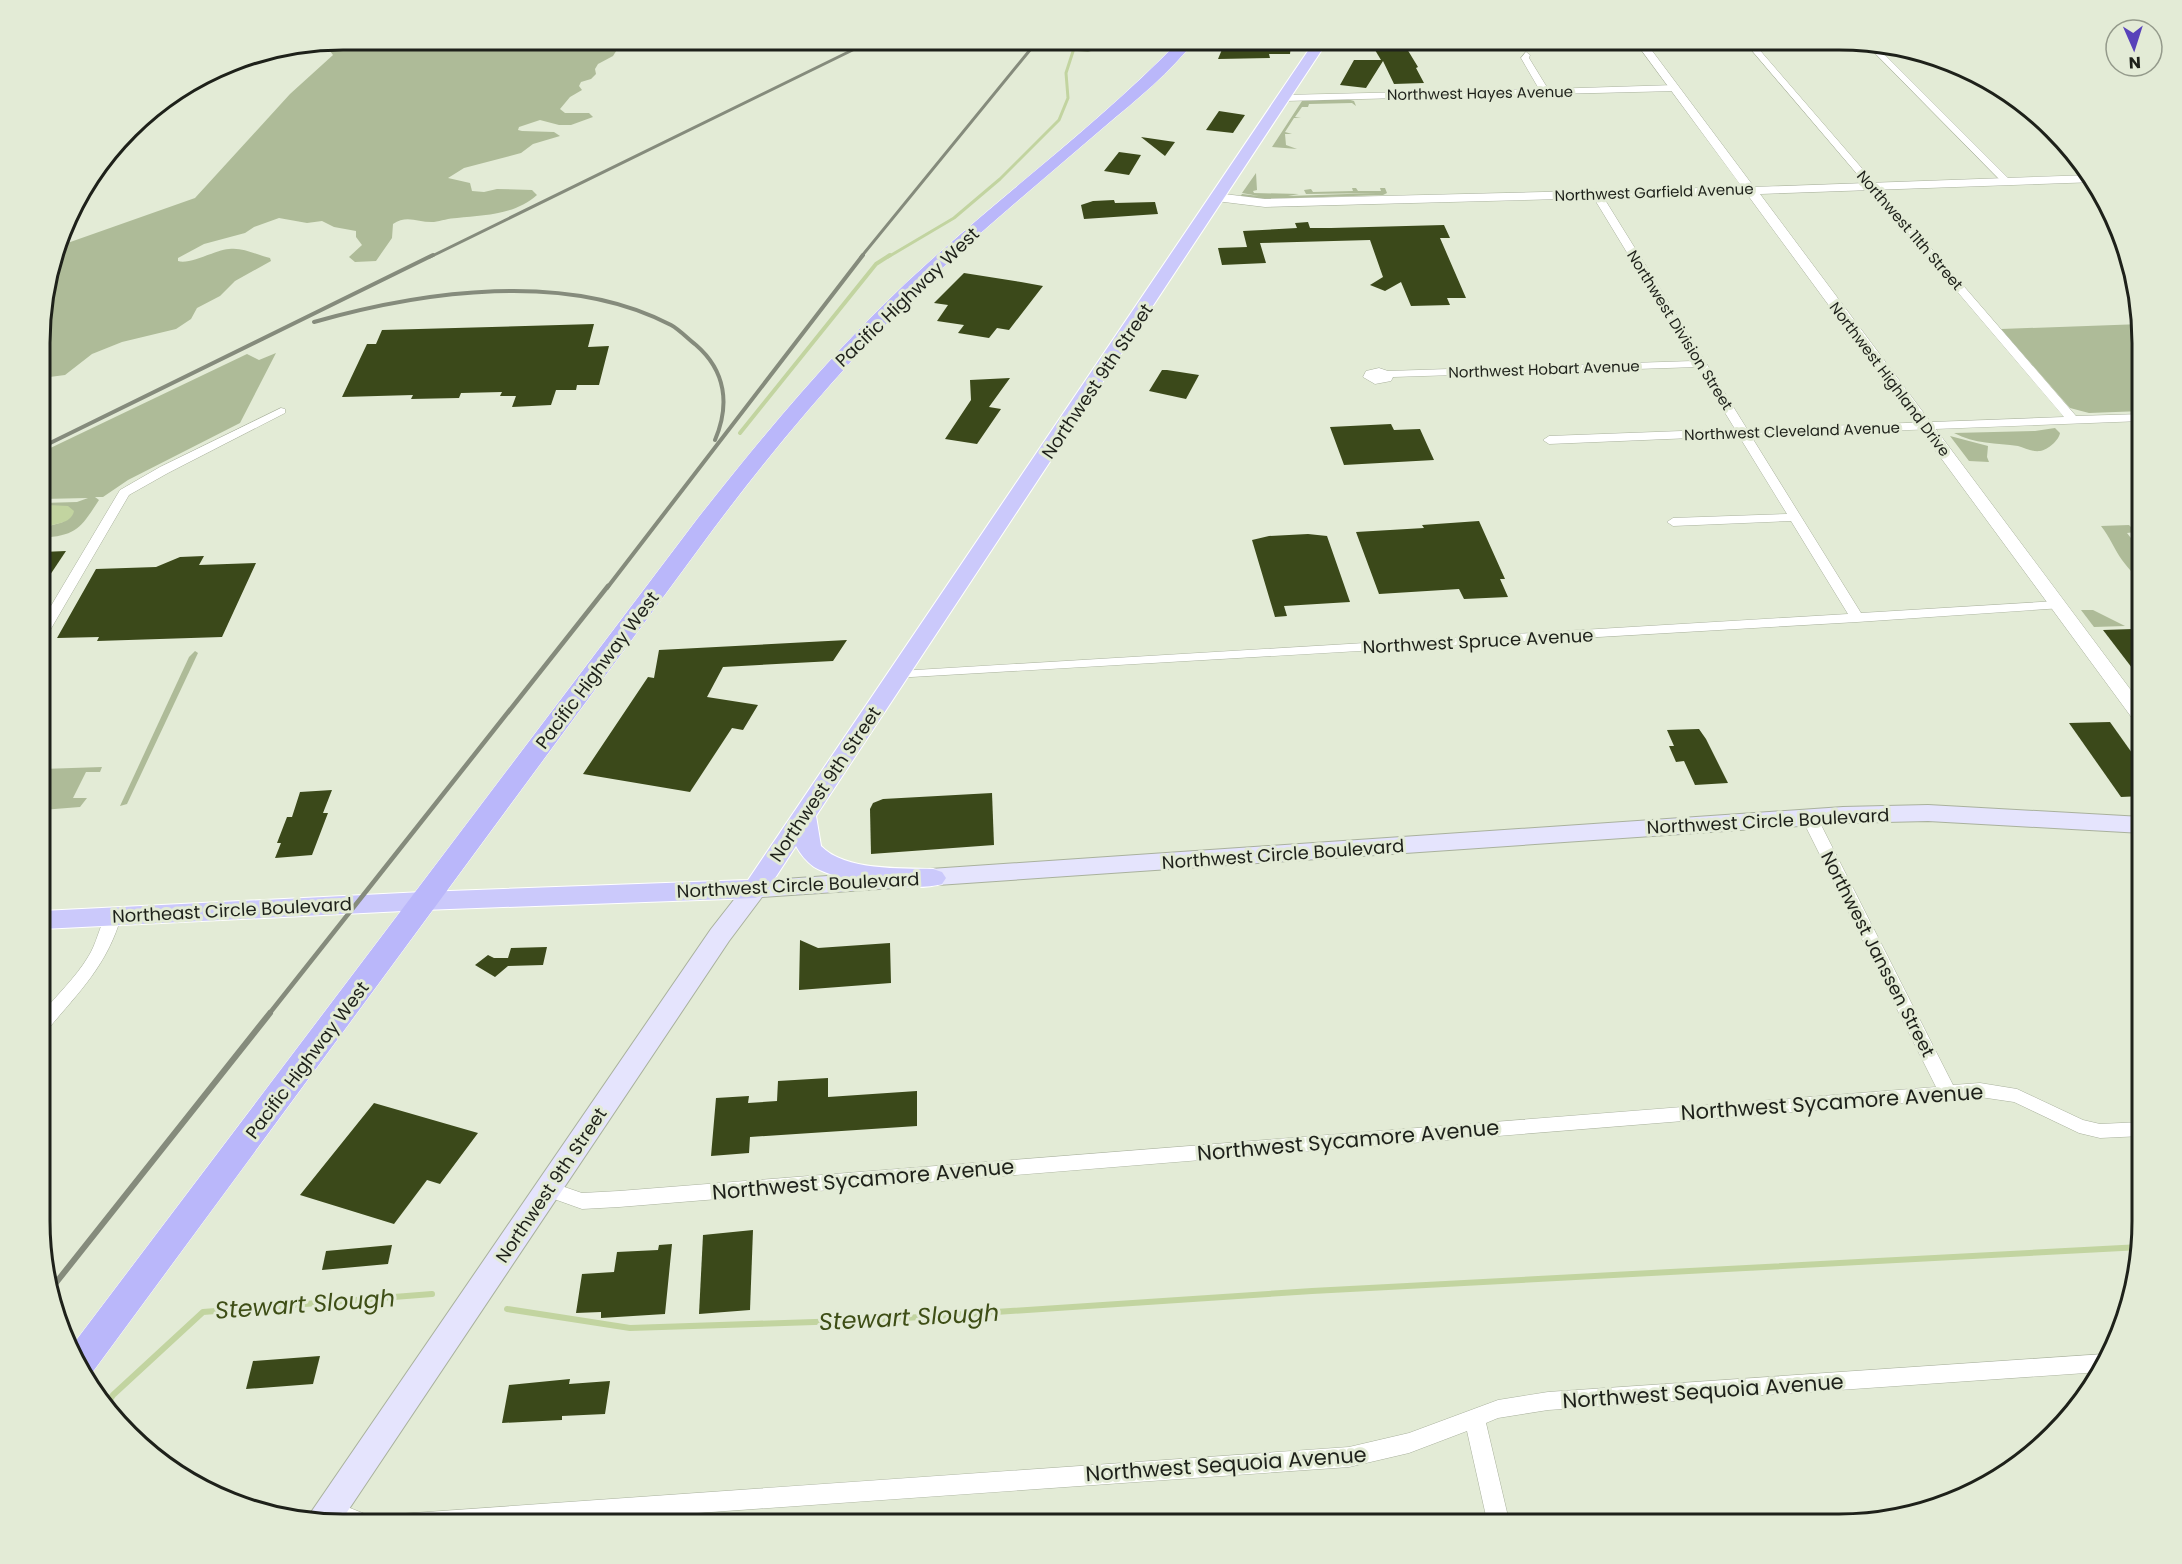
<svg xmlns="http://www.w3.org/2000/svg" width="2182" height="1564" font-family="Poppins,sans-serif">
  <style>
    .green { fill: #aebb98 }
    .water { fill: #c2d4a0 }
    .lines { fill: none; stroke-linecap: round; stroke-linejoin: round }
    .stream-far2 { stroke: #c2d4a0; stroke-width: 3 }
    .stream-far1 { stroke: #c2d4a0; stroke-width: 4 }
    .stream { stroke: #c2d4a0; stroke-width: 6 }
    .building { fill: #3b491a }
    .minor-casing { stroke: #a9b19d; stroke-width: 1 }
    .tertiary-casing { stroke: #a9b19d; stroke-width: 1 }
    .secondary-casing { stroke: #a9b19d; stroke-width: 2 }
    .primary-casing { stroke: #fff; stroke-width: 2 }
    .trunk-casing { stroke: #fff; stroke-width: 1 }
    .minor { fill: #fff; fill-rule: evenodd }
    .tertiary { fill: #fff; fill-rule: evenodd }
    .secondary { fill: #e5e4fd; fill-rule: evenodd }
    .primary { fill: #cbc9fb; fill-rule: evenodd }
    .trunk { fill: #bab7fa; fill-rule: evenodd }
    .rail-far3 { stroke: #858b7c; stroke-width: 3 }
    .rail-far2 { stroke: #858b7c; stroke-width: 4 }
    .rail-far1 { stroke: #858b7c; stroke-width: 4.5 }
    .rail { stroke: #858b7c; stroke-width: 6 }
    .labels { text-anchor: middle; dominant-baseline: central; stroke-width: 6; stroke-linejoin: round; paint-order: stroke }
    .far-street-label { font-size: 15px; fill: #1e211a; stroke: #e3ebd6 }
    .street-label { font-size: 18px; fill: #1e211a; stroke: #e3ebd6 }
    .near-street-label { font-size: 21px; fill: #1e211a; stroke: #e3ebd6 }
    .near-water-label { font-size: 24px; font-style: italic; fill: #3e4e16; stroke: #e3ebd6 }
    .rim { fill: none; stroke: #1e211a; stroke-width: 3 }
  </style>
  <rect width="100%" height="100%" fill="#e3ebd6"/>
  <g class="green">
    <path d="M350 39H625L627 42 618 48 613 56 598 64 595 69 596 74 591 79 581 82 579 86 582 90 570 97 560 109 565 113H589L593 117 571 125H559L540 120 519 127 518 130 522 131 554 132 560 136 533 144 521 153 464 168 448 178 470 183 472 191 484 192 497 189 532 190 537 195C515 215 484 215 457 218 449 218 441 221 434 222 419 223 407 214 393 224L392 238 376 261 355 262 349 257 362 245 356 237V231L334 227 322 221 307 223 279 218 254 227 245 233 204 244 178 258V261C190 265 215 250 229 249 243 247 257 255 270 258L271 261 235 281 220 296 197 308 191 319 176 329 122 342 92 354 65 375 42 378V303L59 246 195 198 290 94 333 55 330 51 305 47Z"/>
    <polygon points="1059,39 1102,39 1100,43 1090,44 1091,51 1088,52 1056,49 1054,47"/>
    <polygon points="1347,99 1354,101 1356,106 1352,103 1309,104 1308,107 1302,107 1295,117 1301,118 1294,118 1285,132 1292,134 1285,134 1286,145 1297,149 1272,147 1302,101"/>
    <polygon points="1256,173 1257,190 1253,191 1254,193 1299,194 1288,196 1377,193 1306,194 1304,190 1311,189 1313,192 1353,191 1352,188 1356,188 1358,191 1381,191 1380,188 1385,188 1387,193 1383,195 1259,199 1240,197 1242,194 1259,196 1242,193"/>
    <polygon points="2142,324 2142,411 2089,413 2070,408 2001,329"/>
    <path d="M276 353 240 423 128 480 103 497H95L99 500C80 529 77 535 42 538V528L63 522 68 506 42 507V503L77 502 88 498 42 499V452L247 354 259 360Z"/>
    <path d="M2055 428 2060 433C2059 440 2048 450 2040 451 2032 452 2025 448 2018 446 1997 443 1974 444 1954 433L2035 431Z"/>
    <polygon points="1950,436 1988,446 1987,457 1989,462 1969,461"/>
    <path d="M2129 525 2136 532 2127 533 2142 552V586C2138 577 2129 570 2122 560 2114 549 2110 537 2101 526Z"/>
    <polygon points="2081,610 2093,610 2125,626 2094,627"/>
    <polygon points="195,651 198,653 127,804 120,806 189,657"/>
    <polygon points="102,767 100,772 86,772 73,798 87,798 80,807 42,810 42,769"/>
  </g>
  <path class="water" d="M48 505 68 506 74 511C71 525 53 523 42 528V507Z"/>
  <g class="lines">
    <polyline class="stream-far2" points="888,257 954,218 1000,179 1059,120 1068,98 1066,73 1077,39"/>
    <polyline class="stream-far1" points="740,433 876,264 890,255"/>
    <g class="stream">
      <polyline points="507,1309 630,1328 875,1320 1312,1291 2141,1247"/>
      <polyline points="107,1404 113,1395 203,1312 432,1294"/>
    </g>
  </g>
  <g class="building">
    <polygon points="1226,40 1291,45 1290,54 1269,54 1270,58 1218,59"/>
    <polygon points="1404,44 1418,67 1416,68 1424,83 1394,84 1383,61 1366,88 1340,85 1354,60 1381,60 1372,45"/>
    <polygon points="1219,111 1245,115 1233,133 1206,130"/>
    <polygon points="1141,137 1175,142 1165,156"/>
    <polygon points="1119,152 1141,155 1129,175 1104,171"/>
    <polygon points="1114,200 1115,203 1155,202 1158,214 1084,219 1081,205 1093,201"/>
    <polygon points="1308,222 1310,228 1331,228 1444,225 1450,238 1440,238 1466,298 1447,298 1450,305 1411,306 1401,282 1385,291 1370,285 1383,277 1370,240 1260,243 1266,263 1222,265 1218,248 1247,247 1243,231 1297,228 1295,223"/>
    <polygon points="964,273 1021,282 1043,286 1009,330 997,328 989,338 958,333 964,325 937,321 948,305 934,303"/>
    <polygon points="594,324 588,347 609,346 599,385 577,385 576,390 556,390 551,405 512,407 516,396 500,396 502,392 461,393 459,398 411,399 413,395 342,397 367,344 376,344 382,330"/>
    <polygon points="1162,370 1167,370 1199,375 1186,399 1149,391"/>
    <polygon points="1010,378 989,407 1001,409 977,444 945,439 971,400 970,380"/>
    <polygon points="1391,424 1394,430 1420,429 1434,460 1344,465 1330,427"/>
    <polygon points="1479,521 1505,579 1500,579 1508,597 1464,599 1459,589 1379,594 1356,532 1424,528 1422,525"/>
    <polygon points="1308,534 1327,536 1350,602 1284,606 1287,616 1275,617 1252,540 1269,536"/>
    <polygon points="66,551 50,575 42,574 42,552"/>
    <polygon points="204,556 199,565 256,563 222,637 97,641 99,637 57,638 96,569 156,567 180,557"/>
    <polygon points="2133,629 2142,632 2142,681 2103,630"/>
    <polygon points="847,640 833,661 723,667 707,697 758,705 743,730 732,728 690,792 583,774 648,677 654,678 659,650"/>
    <polygon points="2110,722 2142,767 2142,796 2121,797 2069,723"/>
    <polygon points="1699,729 1706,739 1728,783 1695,785 1684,761 1676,762 1669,746 1674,746 1667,730"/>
    <polygon points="332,790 323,813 328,813 312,855 275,858 281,843 277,843 287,817 292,817 300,792"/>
    <polygon points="992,793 994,845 871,854 870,809 873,803 883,799"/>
    <polygon points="800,940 818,948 890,943 891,983 799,990"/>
    <polygon points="547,947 543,965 508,966 495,977 475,965 488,955 494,958 508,958 511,948"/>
    <polygon points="828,1078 828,1097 917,1091 917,1126 750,1137 749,1153 711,1156 716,1098 749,1096 748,1103 777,1101 778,1081"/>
    <polygon points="374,1103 478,1133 440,1184 427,1180 394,1224 300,1195"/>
    <polygon points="753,1230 750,1310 699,1314 703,1235"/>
    <polygon points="672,1244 665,1314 601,1318 601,1312 576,1313 582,1274 614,1272 617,1252 658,1250 659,1245"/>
    <polygon points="392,1245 388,1264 322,1270 326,1251"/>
    <polygon points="320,1356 313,1384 246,1389 253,1361"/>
    <polygon points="570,1379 569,1384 610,1381 605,1414 562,1416 562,1420 502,1423 509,1385"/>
  </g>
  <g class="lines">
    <defs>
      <g id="minor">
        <polygon points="1743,40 1751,40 2076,416 2142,414 2142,421 1751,436 1861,613 2057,601 2062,602 2064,605 2062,608 1857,622 894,678 892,675 894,672 899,671 1848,614 1791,521 1673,526 1667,522 1673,518 1787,514 1739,436 1549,444 1543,440 1549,436 1735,429 1697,367 1393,377 1391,381 1375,384 1363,377 1366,371 1379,368 1388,371 1693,361 1592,195 1597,192 1602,195 1747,429 2064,417"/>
        <polygon points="1862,40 1872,42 2009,179 2009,183 2003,183"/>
        <polygon points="1526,52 1530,55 1529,58 1548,89 1675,85 1679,88 1675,91 1284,101 1280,98 1284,95 1539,89 1521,58"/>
        <polygon points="281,408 285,409 285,413 168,473 129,495 49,632 42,636 42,621 120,490 160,467"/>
        <polygon points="1809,812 1817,817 1953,1085 1980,1083 2017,1089 2083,1120 2100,1124 2142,1122 2142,1136 2100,1138 2079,1133 2014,1102 1980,1097 619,1207 582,1209 540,1194 538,1189 540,1184 547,1181 582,1193 619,1191 1936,1087 1801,817"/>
        <path d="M113 911 119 913 121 917C107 965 80 991 48 1029L42 1030V1013C57 995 76 977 88 957 97 943 99 927 107 913Z"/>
        <polygon points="2105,1354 2109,1356 2100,1372 1548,1410 1498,1418 1486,1423 1510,1525 1488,1525 1467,1431 1409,1453 1349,1467 542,1524 340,1524 322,1517 319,1510 322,1503 330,1500 370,1516 1349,1447 1409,1433 1498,1400 1548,1392"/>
      </g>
      <polygon id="tertiary" points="1634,40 1644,40 1754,187 2091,175 2096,182 1760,194 2142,705 2142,724 2135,722 1747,194 1265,207 1216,201 1210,197 1216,193 1265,199 1742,187"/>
      <polygon id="secondary" points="1928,805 2142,817 2142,833 1928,821 1843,823 762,897 729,941 339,1524 305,1521 711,929 747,883 755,881 1843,807"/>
      <path id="primary" d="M1316 39H1329L816 816 821 846C845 871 901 868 933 869L942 872 946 878 942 884C915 892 838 882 814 867 806 861 801 855 796 846L764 895 755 898 423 910 42 929V911L423 892 748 880Z"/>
      <path id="trunk" d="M1181 39H1196C1170 73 1136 100 1104 127 1061 164 1018 200 976 237 878 325 793 423 714 528L89 1377 84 1379 79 1373 71 1347 698 518C769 428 843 339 929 262 1012 187 1103 120 1181 39Z"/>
    </defs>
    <use href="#minor" class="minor-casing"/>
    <use href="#tertiary" class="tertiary-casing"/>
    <use href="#secondary" class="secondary-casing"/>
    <use href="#primary" class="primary-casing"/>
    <use href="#trunk" class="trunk-casing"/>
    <use href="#minor" class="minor"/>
    <use href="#tertiary" class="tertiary"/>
    <use href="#secondary" class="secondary"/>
    <use href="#primary" class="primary"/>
    <use href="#trunk" class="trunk"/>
    <g class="rail-far3">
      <polyline points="430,257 875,39"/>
      <polyline points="861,257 1039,39"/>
    </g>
    <g class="rail-far2">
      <path d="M314 322C423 291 567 270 671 325 680 330 688 339 696 345 726 371 730 405 715 440"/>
      <polyline points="42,447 433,255"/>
      <polyline points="607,588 863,255"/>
    </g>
    <polyline class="rail-far1" points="269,1014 608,586"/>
    <polyline class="rail" points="51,1289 270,1013"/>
  </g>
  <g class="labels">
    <g class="far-street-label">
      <text transform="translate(1480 93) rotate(-1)">Northwest Hayes Avenue</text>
      <text transform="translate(1654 192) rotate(-2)">Northwest Garfield Avenue</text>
      <text transform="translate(1910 230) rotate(49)">Northwest 11th Street</text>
      <text transform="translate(1680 330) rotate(58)">Northwest Division Street</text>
      <text transform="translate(1544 369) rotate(-2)">Northwest Hobart Avenue</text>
      <text transform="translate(1890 379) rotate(53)">Northwest Highland Drive</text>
      <text transform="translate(1792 431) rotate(-2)">Northwest Cleveland Avenue</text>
    </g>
    <g class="street-label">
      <text transform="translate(907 297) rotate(-44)">Pacific Highway West</text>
      <text transform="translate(1097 381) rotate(-56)">Northwest 9th Street</text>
      <text transform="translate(1478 641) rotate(-3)">Northwest Spruce Avenue</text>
      <text transform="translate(597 670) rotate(-53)">Pacific Highway West</text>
      <text transform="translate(825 784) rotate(-56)">Northwest 9th Street</text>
      <text transform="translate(1768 821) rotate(-3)">Northwest Circle Boulevard</text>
      <text transform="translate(1283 854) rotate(-4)">Northwest Circle Boulevard</text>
      <text transform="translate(798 885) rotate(-3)">Northwest Circle Boulevard</text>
      <text transform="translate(232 910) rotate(-3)">Northeast Circle Boulevard</text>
      <text transform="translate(1878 954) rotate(63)">Northwest Janssen Street</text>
      <text transform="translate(307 1060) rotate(-53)">Pacific Highway West</text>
      <text transform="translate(551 1185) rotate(-56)">Northwest 9th Street</text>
    </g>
    <g class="near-street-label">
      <text transform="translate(1832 1102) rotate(-4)">Northwest Sycamore Avenue</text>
      <text transform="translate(1348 1140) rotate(-5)">Northwest Sycamore Avenue</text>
      <text transform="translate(863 1179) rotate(-5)">Northwest Sycamore Avenue</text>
      <text transform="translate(1703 1391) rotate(-4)">Northwest Sequoia Avenue</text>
      <text transform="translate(1226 1464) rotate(-4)">Northwest Sequoia Avenue</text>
    </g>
    <g class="near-water-label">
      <text transform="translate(305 1304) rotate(-4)">Stewart Slough</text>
      <text transform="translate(909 1317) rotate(-3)">Stewart Slough</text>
    </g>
  </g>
  <path d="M0 0H2182V1564H0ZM343 50H1839A293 293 0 0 1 2132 343V1221A293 293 0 0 1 1839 1514H343A293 293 0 0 1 50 1221V343A293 293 0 0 1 343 50Z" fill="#e3ebd6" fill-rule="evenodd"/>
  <path class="rim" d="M343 50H1839A293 293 0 0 1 2132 343V1221A293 293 0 0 1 1839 1514H343A293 293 0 0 1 50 1221V343A293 293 0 0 1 343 50Z"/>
  <g transform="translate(2134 48) rotate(177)"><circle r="28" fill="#e3ebd6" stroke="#949a8b" stroke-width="1.5"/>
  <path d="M0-4.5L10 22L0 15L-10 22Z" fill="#5842ba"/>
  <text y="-9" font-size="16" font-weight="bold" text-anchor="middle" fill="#1e211a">N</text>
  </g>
</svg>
